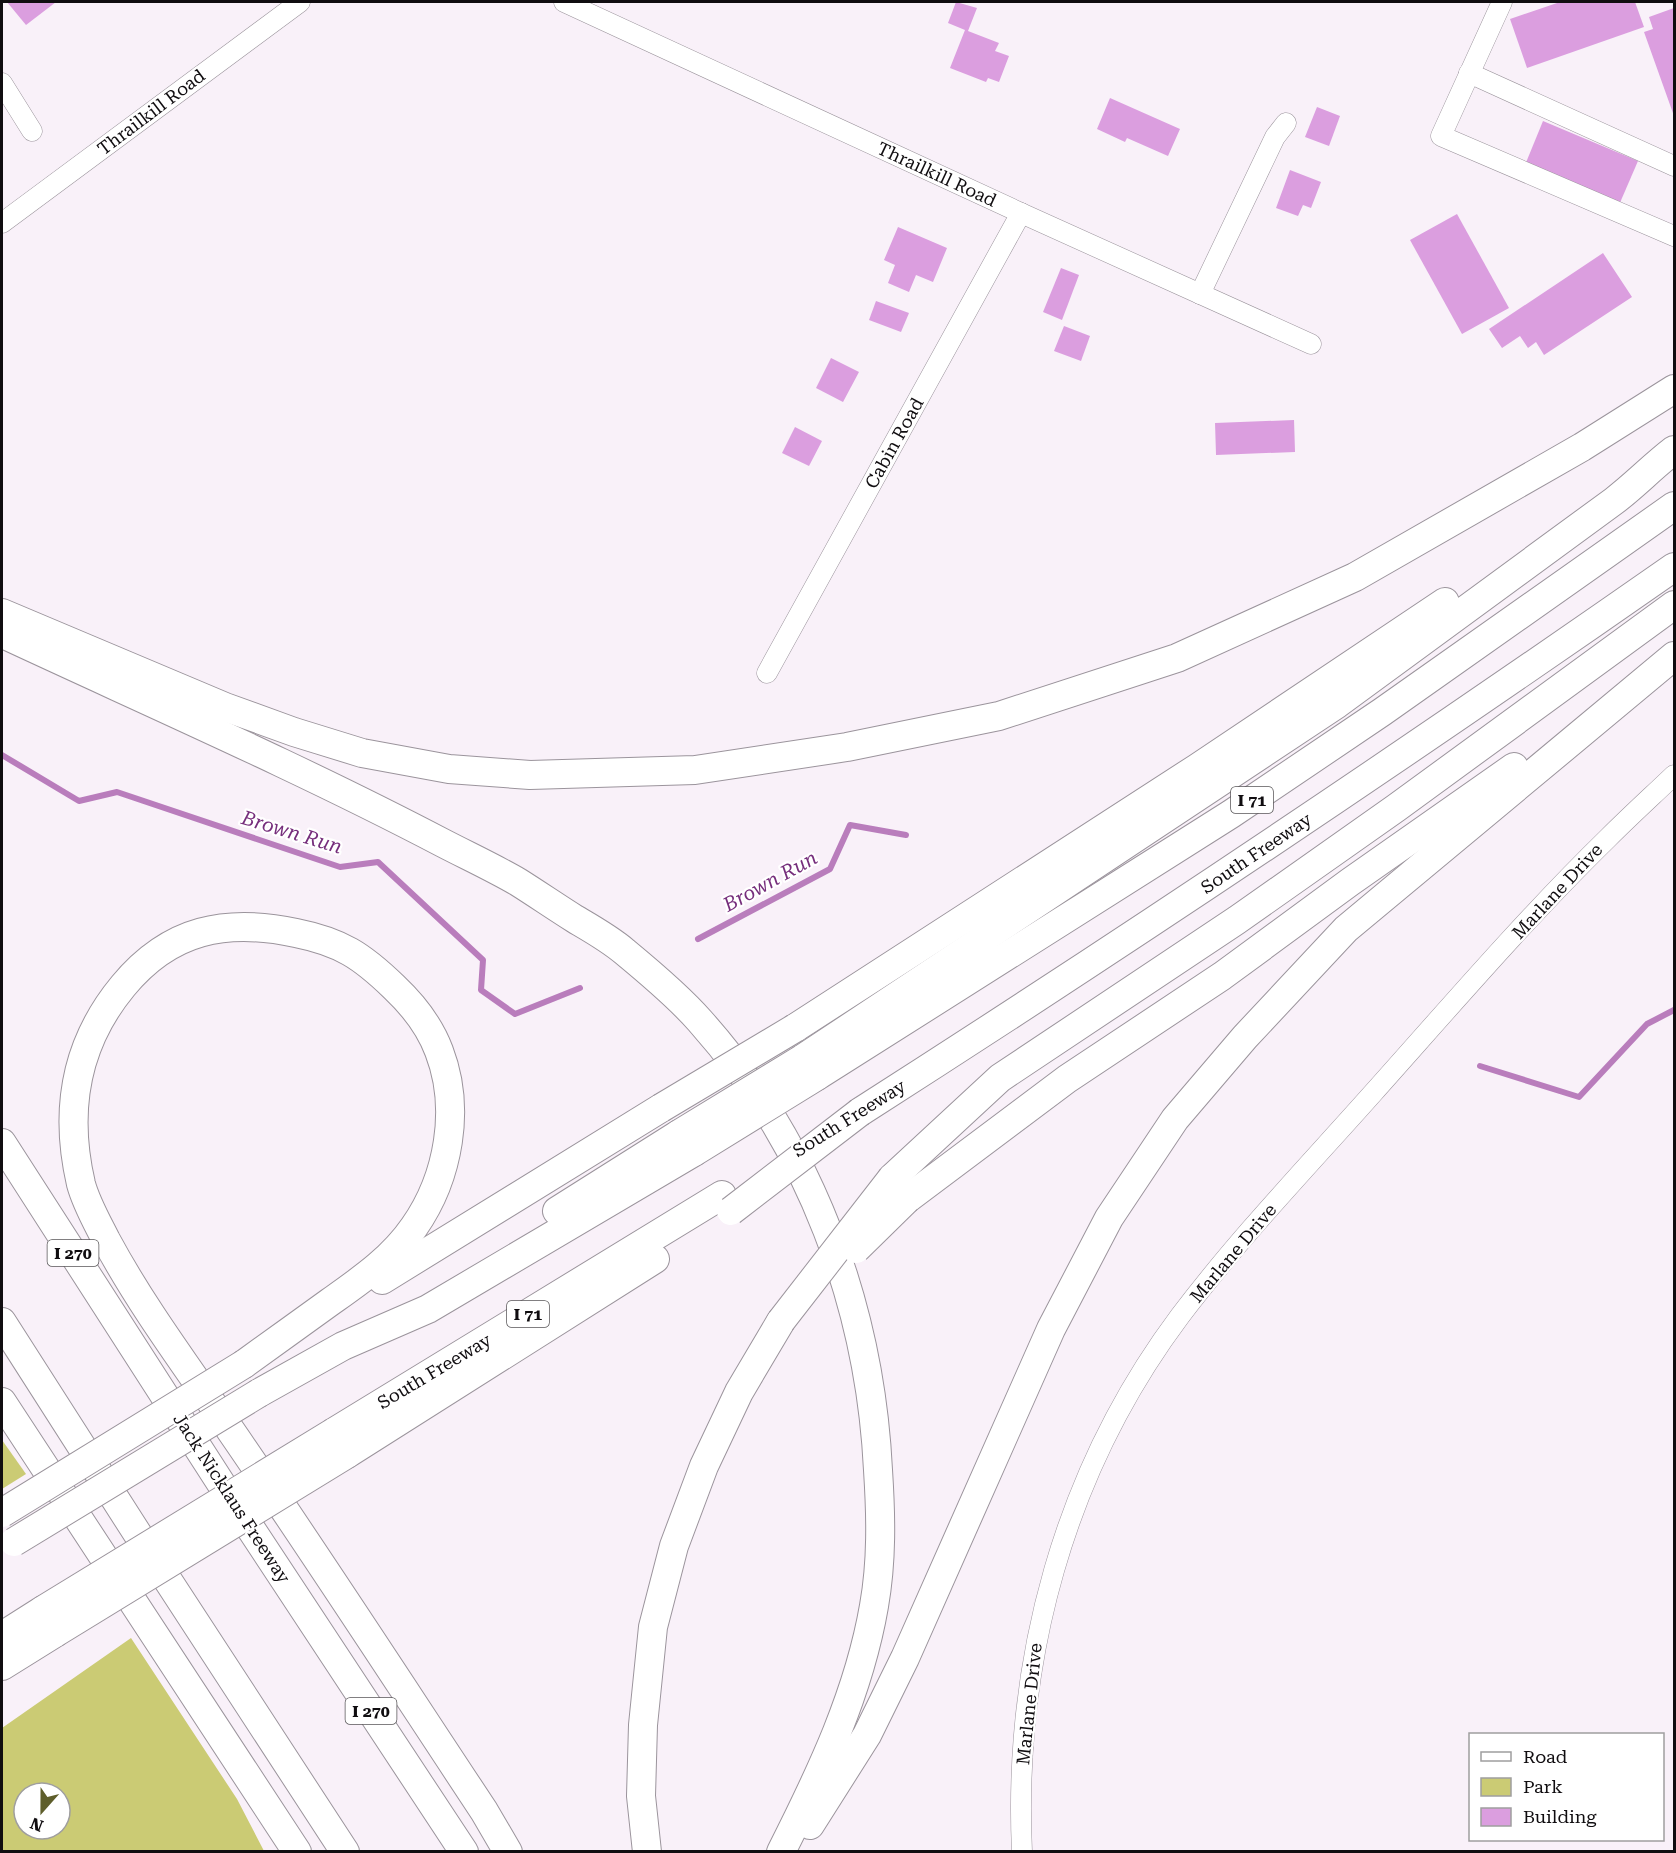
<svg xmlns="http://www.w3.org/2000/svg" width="1676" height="1853" font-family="'Roboto Serif',serif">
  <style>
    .green { fill: #cbcb74; fill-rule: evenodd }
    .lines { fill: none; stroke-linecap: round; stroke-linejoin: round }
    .stream { stroke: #b97dbc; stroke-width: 6 }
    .building { fill: #db9edf }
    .minor-casing { stroke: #9b949c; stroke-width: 21 }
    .highway-casing { stroke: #9b949c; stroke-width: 30 }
    .minor { stroke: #fff; stroke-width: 20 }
    .highway { stroke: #fff; stroke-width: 28 }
    .highway-bridge-casing { stroke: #9b949c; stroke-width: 30; stroke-linecap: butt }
    .highway-bridge { stroke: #fff; stroke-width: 28 }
    .labels { text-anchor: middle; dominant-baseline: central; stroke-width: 4.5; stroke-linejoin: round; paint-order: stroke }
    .shield { fill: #fff; stroke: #585658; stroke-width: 1.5 }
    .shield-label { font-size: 16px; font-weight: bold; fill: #100d10 }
    .street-label { font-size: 18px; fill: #100d10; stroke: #fff }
    .water-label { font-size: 20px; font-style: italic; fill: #762e7c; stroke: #fff }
  </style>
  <rect width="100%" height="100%" fill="#f9f1f9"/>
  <g class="green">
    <polygon points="2,1440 26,1474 2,1489"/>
    <path d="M131 1638 237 1799 264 1851H2V1728ZM24 1793H60V1829H24Z"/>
  </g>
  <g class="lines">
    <g class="stream">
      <polyline points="2,755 79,801 117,792 340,867 378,862 483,960 481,990 515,1014 580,988"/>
      <polyline points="698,939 830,869 850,825 906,835"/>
      <polyline points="1480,1066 1579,1097 1647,1024 1674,1010"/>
    </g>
  </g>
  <g class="building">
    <polygon points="7,2 56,2 26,25"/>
    <polygon points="956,2 977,8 968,31 999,43 995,51 1009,56 999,82 988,78 986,82 950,68 965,30 948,23"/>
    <polygon points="1560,2 1635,2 1644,27 1527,68 1510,19"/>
    <polygon points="1674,8 1674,116 1644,32 1653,29 1649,17"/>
    <polygon points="1110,98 1180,129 1168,156 1127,138 1125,142 1097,129"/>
    <polygon points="1317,107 1340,116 1329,146 1305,137"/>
    <polygon points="1543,121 1638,161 1619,205 1525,165"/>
    <polygon points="1290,170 1321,182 1311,208 1303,205 1298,216 1276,208"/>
    <polygon points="1457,214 1509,308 1462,334 1410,240"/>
    <polygon points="898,227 947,248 933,282 916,275 909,292 888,283 895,265 884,260"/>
    <polygon points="1603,253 1632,297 1544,355 1536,342 1528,348 1520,336 1502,348 1489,329"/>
    <polygon points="1061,268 1079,275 1062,320 1043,312"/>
    <polygon points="876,301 909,313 901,332 869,320"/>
    <polygon points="1064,326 1090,336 1081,361 1054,351"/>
    <polygon points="831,358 859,372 843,402 816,388"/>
    <polygon points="1294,420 1295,452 1216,455 1215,423"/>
    <polygon points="795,427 822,441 809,466 782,453"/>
  </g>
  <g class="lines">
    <defs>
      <g id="minor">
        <polyline points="564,2 1021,213 1311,344"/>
        <polyline points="1502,2 1441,136 1674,236"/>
        <polyline points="1469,73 1674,166"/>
        <polyline points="2,83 32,131"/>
        <polyline points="2,223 300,2"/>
        <polyline points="1200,294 1275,137 1286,123"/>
        <polyline points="767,673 1021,213"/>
        <path d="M1022 1852C1013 1660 1064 1471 1180 1316 1239 1238 1308 1166 1373 1093 1449 1008 1526 918 1608 838 1630 816 1652 796 1674 775"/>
      </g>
      <g id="highway">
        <polyline points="2,613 225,707 294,732 362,753 449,769 530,775 695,770 847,747 999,716 1177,658 1355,577 1582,447 1674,389"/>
        <path d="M5 635C151 703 300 768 443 843 468 856 494 868 518 882 537 894 556 907 575 919 592 929 610 939 625 952 648 971 680 998 700 1021 810 1144 870 1306 878 1470 881 1516 882 1561 874 1606 859 1693 821 1773 781 1852"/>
        <polyline points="795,1028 1197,768 1445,602"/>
        <path d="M802 1059 1337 704 1614 501C1635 485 1653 466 1674 450"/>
        <polyline points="817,1076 1231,814 1382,712 1674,506"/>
        <path d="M860 1112C1135 936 1406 754 1674 567"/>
        <polyline points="2,1143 222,1485 464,1852"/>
        <polyline points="892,1178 1000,1078 1237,920 1396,808 1674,605"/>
        <polyline points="907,1199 1067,1079 1222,976 1350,882 1514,767"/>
        <polyline points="557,1211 679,1134"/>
        <polyline points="382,1280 661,1108"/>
        <polyline points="2,1322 137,1533 345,1852"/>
        <path d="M244 1364C273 1343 301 1323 330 1302 361 1280 392 1259 414 1227 449 1177 461 1108 439 1051 430 1027 412 1004 394 987 362 956 341 942 296 933 226 918 170 929 123 986 75 1044 64 1111 81 1184 86 1203 97 1222 106 1240 142 1307 188 1368 231 1431 317 1556 400 1684 484 1811L508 1852"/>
        <polyline points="259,1393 343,1346 428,1309 694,1152"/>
        <polyline points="2,1402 297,1852"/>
        <polyline points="334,1432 722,1195"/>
        <polyline points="347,1454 655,1259"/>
        <polyline points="2,1636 43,1610"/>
        <polyline points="2,1666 55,1633"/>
        <polyline points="810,1825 867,1735 905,1658 1051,1329 1109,1218 1175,1119 1245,1037 1346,929 1674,656"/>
        <polyline points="647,1852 641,1796 643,1725 653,1627 674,1546 704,1466 739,1392 781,1321"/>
      </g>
    </defs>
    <use href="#minor" class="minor-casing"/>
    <use href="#highway" class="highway-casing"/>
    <use href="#minor" class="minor"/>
    <use href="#highway" class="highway"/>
    <defs>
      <g id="highway-bridge">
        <polyline points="661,1108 795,1028"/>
        <polyline points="679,1134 802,1059"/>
        <polyline points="694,1152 817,1076"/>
        <polyline points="731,1211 860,1112"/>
        <polyline points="856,1249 907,1199"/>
        <polyline points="781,1321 892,1178"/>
        <polyline points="2,1513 244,1364"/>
        <polyline points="14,1542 259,1393"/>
        <polyline points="43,1610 334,1432"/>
        <polyline points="55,1633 347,1454"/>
      </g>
    </defs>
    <use href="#highway-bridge" class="highway-bridge-casing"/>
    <use href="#highway-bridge" class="highway-bridge"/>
  </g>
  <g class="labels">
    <g class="shield">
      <rect x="1231" y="787" width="42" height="26" rx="4.5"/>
      <rect x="47.5" y="1240" width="51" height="26" rx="4.5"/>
      <rect x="507" y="1301" width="42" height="26" rx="4.5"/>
      <rect x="345.5" y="1698" width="51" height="26" rx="4.5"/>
    </g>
    <g class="shield-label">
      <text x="1252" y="800">I 71</text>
      <text x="73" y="1253">I 270</text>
      <text x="528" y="1314">I 71</text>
      <text x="371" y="1711">I 270</text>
    </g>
    <g class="street-label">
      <text transform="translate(151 112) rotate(-37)">Thrailkill Road</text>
      <text transform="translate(937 174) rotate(25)">Thrailkill Road</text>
      <text transform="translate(894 443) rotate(-61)">Cabin Road</text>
      <text transform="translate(1256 853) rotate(-34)">South Freeway</text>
      <text transform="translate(1557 891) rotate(-47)">Marlane Drive</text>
      <text transform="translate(849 1118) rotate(-32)">South Freeway</text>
      <text transform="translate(1233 1253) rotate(-50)">Marlane Drive</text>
      <text transform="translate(434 1371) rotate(-31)">South Freeway</text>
      <text transform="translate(232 1498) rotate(57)">Jack Nicklaus Freeway</text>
      <text transform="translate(1029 1704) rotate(-84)">Marlane Drive</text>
    </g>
    <g class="water-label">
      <text transform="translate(292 832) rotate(17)">Brown Run</text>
      <text transform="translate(770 881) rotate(-29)">Brown Run</text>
    </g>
  </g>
  <rect width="1676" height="1853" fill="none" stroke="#100d10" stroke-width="6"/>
  <rect x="1469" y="1733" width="195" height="108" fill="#ffffff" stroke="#9f9e9f" stroke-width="1.5"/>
  <rect x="1481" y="1752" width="30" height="9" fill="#ffffff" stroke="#9f9e9f" stroke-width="1.5"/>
  <text x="1523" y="1763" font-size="18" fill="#100d10">Road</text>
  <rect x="1481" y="1778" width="30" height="18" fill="#cbcb74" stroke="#9f9e9f" stroke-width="1.5"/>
  <text x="1523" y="1793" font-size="18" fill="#100d10">Park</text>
  <rect x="1481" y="1808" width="30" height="18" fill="#db9edf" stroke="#9f9e9f" stroke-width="1.5"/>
  <text x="1523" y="1823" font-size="18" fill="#100d10">Building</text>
  <g transform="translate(42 1811) rotate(201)"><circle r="28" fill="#ffffff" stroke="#9f9e9f" stroke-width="1.5"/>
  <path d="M0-4.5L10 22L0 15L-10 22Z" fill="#5e5e2b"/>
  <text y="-9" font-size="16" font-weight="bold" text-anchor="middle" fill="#100d10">N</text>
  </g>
</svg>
